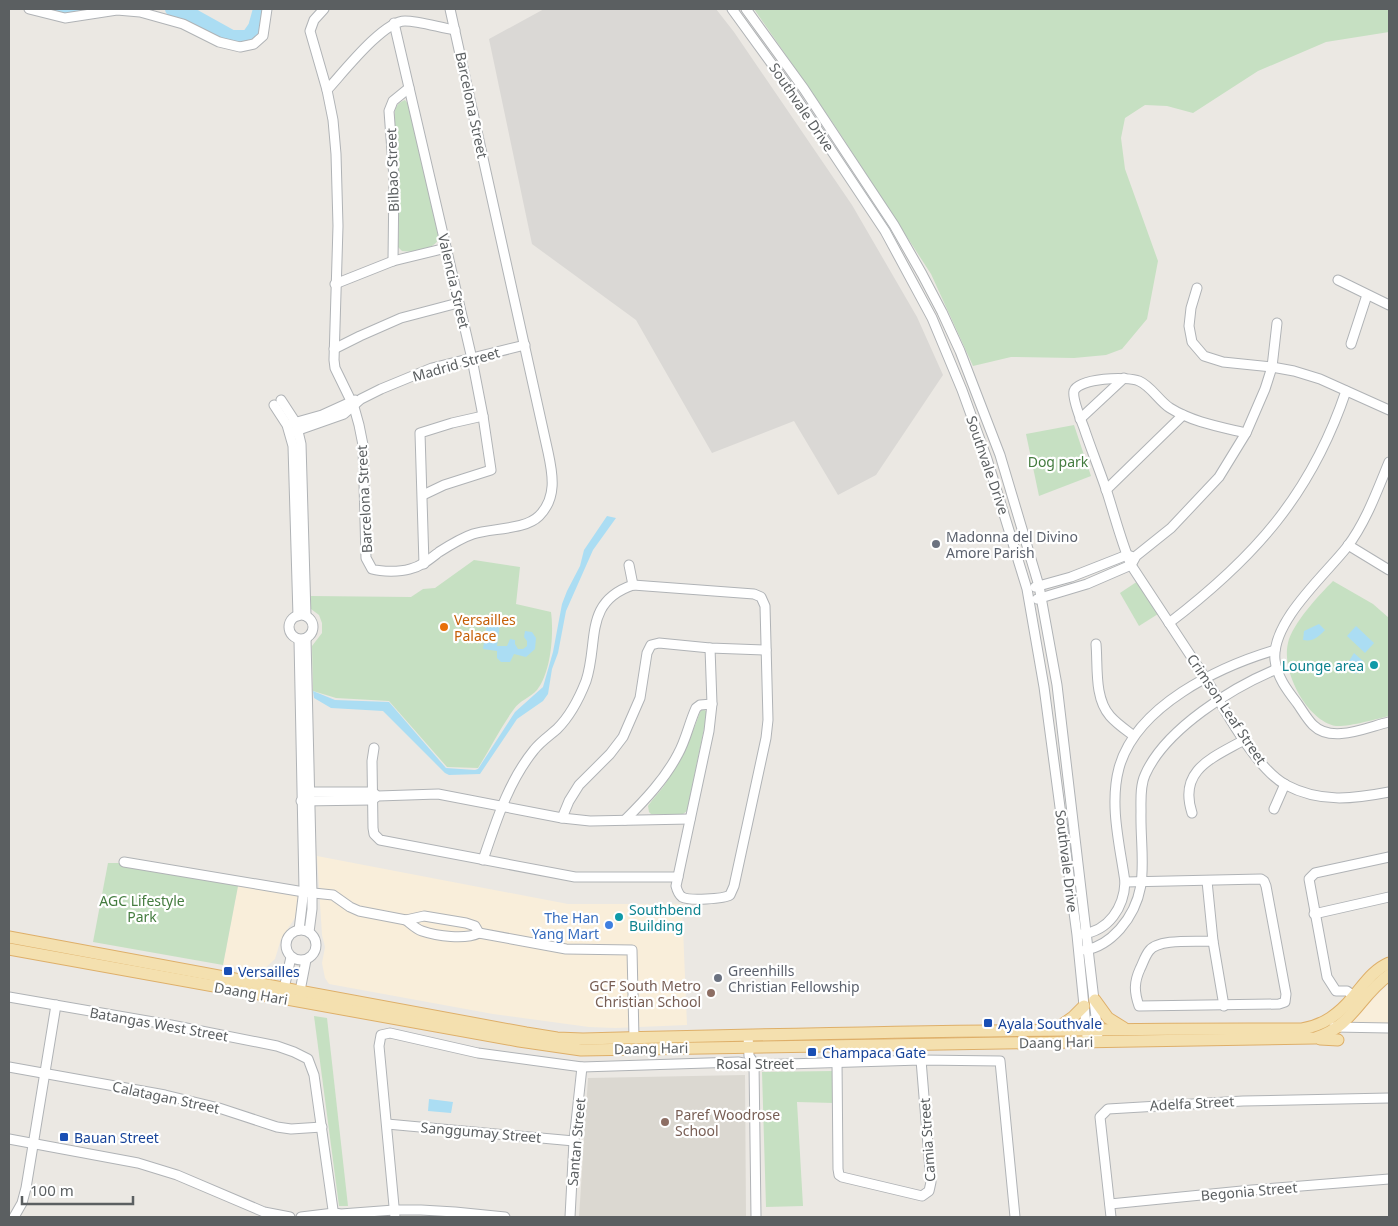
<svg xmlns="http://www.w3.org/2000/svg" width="1398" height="1226" font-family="'Noto Sans',sans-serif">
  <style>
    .commercial { fill: #f9eeda }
    .industrial { fill: #dad8d5 }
    .education { fill: #dbd8d1 }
    .green { fill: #c6e0c2 }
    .water { fill: #abddf3 }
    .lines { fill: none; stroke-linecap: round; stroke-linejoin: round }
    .river { stroke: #abddf3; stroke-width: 14 }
    .minor-casing { stroke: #b0b3b6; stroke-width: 11 }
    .major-casing { stroke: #deaf69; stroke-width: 13 }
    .minor { stroke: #fff; stroke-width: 9 }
    .major { stroke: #f4e0af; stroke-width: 11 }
    .worship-dot { fill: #6b7280; stroke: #fff; stroke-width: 2 }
    .food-dot { fill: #e8710a; stroke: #fff; stroke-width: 2 }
    .culture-dot { fill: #0f9aa8; stroke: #fff; stroke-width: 2 }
    .shop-dot { fill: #3f7fe0; stroke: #fff; stroke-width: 2 }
    .transit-dot { fill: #1a4fb4; stroke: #fff; stroke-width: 2 }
    .education-dot { fill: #8d6e63; stroke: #fff; stroke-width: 2 }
    .labels { text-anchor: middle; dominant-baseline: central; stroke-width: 4.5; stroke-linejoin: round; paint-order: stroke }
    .street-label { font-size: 14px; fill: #5b5f61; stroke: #fff }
    .park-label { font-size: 14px; fill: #447c3f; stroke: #fff }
    .worship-label { font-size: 14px; fill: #5b616d; stroke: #fff; text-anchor: start }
    .food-label { font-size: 14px; fill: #c56008; stroke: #fff; text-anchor: start }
    .culture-label { font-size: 14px; fill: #0d838f; stroke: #fff; text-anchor: end }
    .shop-label { font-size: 14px; fill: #366cbe; stroke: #fff; text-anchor: end }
    .transit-label { font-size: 14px; fill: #164399; stroke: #fff; text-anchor: start }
    .education-label { font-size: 14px; fill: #785e54; stroke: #fff; text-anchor: end }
  </style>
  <rect width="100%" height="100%" fill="#ebe8e3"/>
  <g class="commercial">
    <polygon points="317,856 568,904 682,904 687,1025 615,1028 589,1027 493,1014 329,984 325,978 322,963 325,947 322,935"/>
    <polygon points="238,886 287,891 299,896 295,918 281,939 275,959 262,971 223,965"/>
    <polygon points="1389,984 1389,1025 1349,1024 1380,992"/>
  </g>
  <polygon class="industrial" points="544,9 716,9 734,32 852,205 917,317 943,375 876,475 838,495 794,421 712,453 636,320 532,244 489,39"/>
  <polygon class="education" points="745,1075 746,1217 579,1217 588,1078"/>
  <g class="green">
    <polygon points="754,9 1389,9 1389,32 1326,42 1258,71 1193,113 1167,106 1145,105 1125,118 1121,138 1125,169 1158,261 1147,319 1122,349 1106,355 1074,358 1011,357 973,366 931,274 835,126"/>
    <path d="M405 100 408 104 439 237C437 249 414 253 402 251L398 247C400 213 399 179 398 145 397 135 393 121 395 111 396 105 400 102 405 100Z"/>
    <polygon points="1074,425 1091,476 1039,496 1026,434"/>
    <path d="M474 560 520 567 516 604 551 612C554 634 551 672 537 690 531 697 519 701 514 709 500 728 490 749 478 768L447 767 389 701 336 698 313 691 312 646 322 633V623L319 615 311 609V596L411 597 423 589 435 588Z"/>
    <polygon points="1138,581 1158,614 1139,626 1120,593"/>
    <path d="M1333 581 1373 604 1389 618V716C1377 719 1348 727 1336 726 1307 721 1281 671 1288 643 1292 624 1320 594 1333 581Z"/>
    <path d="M703 709 706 711 707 714 687 811 683 814H651L649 812 648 806C654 797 662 790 667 781 682 759 691 737 700 712Z"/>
    <polygon points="108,863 132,863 238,886 223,965 93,942"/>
    <polygon points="314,1016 327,1018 348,1206 339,1206"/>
    <polygon points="833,1071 834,1103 797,1102 803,1206 766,1207 762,1072"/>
  </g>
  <g class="water">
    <polygon points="607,516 616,518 593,550 566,611 558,653 552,669 548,694 543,701 517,719 480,774 449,775 445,773 383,711 331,708 314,698 313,691 335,700 389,702 446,768 475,770 478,769 515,712 543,687 553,652 562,604 567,591 580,566 584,550"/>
    <polygon points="487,621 500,623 497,646 507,646 510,639 515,640 515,644 518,649 523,649 527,646 527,641 524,637 525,631 532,632 536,638 535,649 526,657 514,654 510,662 501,662 497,658 497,651 483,649"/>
    <path d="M1319 624 1325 630C1318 637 1313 642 1303 640L1304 631Z"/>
    <polygon points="1356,626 1374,643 1365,653 1347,636"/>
    <polygon points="1354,653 1364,662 1356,674 1346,666"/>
    <polygon points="429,1099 453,1102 451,1113 428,1111"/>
  </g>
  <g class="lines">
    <g class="river">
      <polyline points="59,9 65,11 77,9"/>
      <polyline points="172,9 196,17 232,37 248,37 255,27 260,9"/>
    </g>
    <defs>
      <g id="minor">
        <polyline points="29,9 65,18 117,10 140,12 183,24 219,42 240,47 254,44 263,36 267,9"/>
        <path d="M324 9 314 20 310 31 327 90 333 120 336 154 338 226 334 360 335 368 354 407 359 425 363 445 366 558 372 569C382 572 400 572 410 569 422 566 430 559 439 552 450 545 461 538 473 534 492 528 525 530 539 516 557 498 553 475 548 452L450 9"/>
        <polyline points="732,9 795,96 885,231 932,318 962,390 987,459 1027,589 1044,687 1077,935 1087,1036"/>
        <polyline points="746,9 804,89 894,225 922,274 942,312 960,351 1000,455 1039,586 1057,685 1098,1034"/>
        <polyline points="394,23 472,359 483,416 491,470 444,485 423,495"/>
        <path d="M327 90C342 74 383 21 405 21 419 21 441 28 455 30"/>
        <polyline points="393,261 394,178 389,111 393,101 409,88"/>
        <polyline points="1338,280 1389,305"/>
        <polyline points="335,284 393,261 446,248"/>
        <polyline points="1197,288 1191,308 1189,326 1192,342 1204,356 1223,362 1272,367 1294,371 1320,379 1389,410"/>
        <polyline points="1351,344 1367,295"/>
        <polyline points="334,349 360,336 401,318 458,303"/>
        <polyline points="281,400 296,423 301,444 306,616"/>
        <polyline points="274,405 287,425 293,446 298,616"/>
        <polyline points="1080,419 1124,378"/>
        <polyline points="290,424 322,415 355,400"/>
        <polyline points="290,433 344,414 361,399 381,389 432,368 525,345"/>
        <path d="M1246 433C1221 427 1192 422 1170 408 1159 401 1151 386 1139 381 1127 376 1079 378 1074 391 1072 399 1081 420 1084 428 1091 449 1100 471 1107 492 1115 517 1121 541 1131 565 1156 603 1181 641 1206 679 1225 709 1255 768 1286 785 1320 803 1353 799 1389 792"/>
        <path d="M1389 462C1377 491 1366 522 1347 547 1325 575 1271 622 1275 660 1277 677 1287 690 1297 703 1302 710 1307 719 1313 725 1332 744 1367 727 1389 722"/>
        <polyline points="1106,490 1183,415"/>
        <polyline points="1348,545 1389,570"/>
        <polyline points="424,564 420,433 452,423 483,416"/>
        <polyline points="629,565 633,585"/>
        <polyline points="1035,587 1071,577 1127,555 1131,556"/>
        <polyline points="1037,599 1087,584 1131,565 1136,556 1171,528 1219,477 1246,433 1265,389 1272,367 1277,323"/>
        <circle cx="301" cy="627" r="12"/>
        <path d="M1169 623C1254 558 1311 495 1346 391"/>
        <polyline points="306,639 312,893 312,909 309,932"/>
        <polyline points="299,640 304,889 299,930"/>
        <path d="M1096 644C1098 666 1094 698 1110 716 1117 724 1126 730 1134 736"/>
        <polyline points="374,748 372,761 373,828 374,834 380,840 575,877 678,877"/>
        <polyline points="304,792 371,792 375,794"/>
        <polyline points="301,801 372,800 378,796 438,794 562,818 590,821 690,819"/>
        <polyline points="1274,809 1285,784"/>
        <path d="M1192 813C1178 770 1212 758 1244 740"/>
        <polyline points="562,818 569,801 579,785 610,754 623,737 640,698 647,653 651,645 659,643 710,648 766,650"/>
        <path d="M625 820C645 800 665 779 678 754 686 740 689 723 696 708L700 705 712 704"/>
        <path d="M483 860C496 822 508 782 534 750 540 742 549 736 557 729 570 716 579 699 586 681 599 642 583 602 633 585L754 594 761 597 765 606 768 720 766 738 734 886 730 895C724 899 689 901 682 897 678 894 677 890 676 886L709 731 712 704 710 648"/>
        <polyline points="124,862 304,892 333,895 350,907 359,911 406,920 424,916 466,923 475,926 479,933"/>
        <polyline points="1207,881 1213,941 1224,1006"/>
        <path d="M1125 882 1261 879 1264 881 1266 886 1286 994 1285 1002 1279 1004 1139 1006C1134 992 1134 982 1140 969 1143 963 1145 956 1149 951 1158 938 1197 942 1213 941"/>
        <polyline points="1314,914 1389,897"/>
        <path d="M406 920C410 923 416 929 422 931 437 936 465 940 479 933L566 949 632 950 634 1038"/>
        <circle cx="301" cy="945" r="15"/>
        <path d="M1082 934C1109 931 1124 907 1125 882 1120 846 1109 805 1119 768 1136 706 1218 667 1275 650"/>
        <path d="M1085 950C1099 948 1111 939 1120 929 1152 892 1140 857 1141 812 1141 800 1140 786 1145 775 1165 729 1233 687 1277 669"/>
        <polyline points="283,993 291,957"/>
        <polyline points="299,996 306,960"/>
        <polyline points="9,997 171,1025 277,1046 294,1052 308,1059 314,1075 334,1217"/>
        <polyline points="1359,1000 1347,991 1336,991 1327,977 1309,879 1315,873 1389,857"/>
        <polyline points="1334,1027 1389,1028"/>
        <polyline points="748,1035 749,1056 754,1063 756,1217"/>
        <polyline points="837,1062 838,1169 839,1175 842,1177 922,1196 929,1191 931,1182 921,1060"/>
        <polyline points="9,1067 165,1095 219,1108 277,1127 291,1129 322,1127"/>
        <polyline points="387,1124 574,1141"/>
        <polyline points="9,1139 138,1163 177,1175 264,1212 290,1217"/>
        <polyline points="1110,1204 1252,1190 1389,1179"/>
        <polyline points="14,1217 22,1203 26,1188 56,1005"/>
        <polyline points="301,1217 334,1213 341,1214 394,1210 421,1210 455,1212 505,1217"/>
        <polyline points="395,1217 379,1046 381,1035 390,1033 478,1053 582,1067 738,1062 754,1065 921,1060 1000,1061 1015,1217"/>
        <polyline points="570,1217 574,1141 582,1067"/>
        <polyline points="1111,1217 1100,1117 1108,1109 1243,1101 1389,1098"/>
      </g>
      <g id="major">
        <path d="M9 937 526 1033 557 1038 583 1039C823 1033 1062 1028 1302 1029 1324 1025 1339 1014 1353 997 1365 983 1373 970 1389 963"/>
        <path d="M9 949 519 1041 581 1050 1315 1038C1351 1028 1360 995 1389 975"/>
        <polyline points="1095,1000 1108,1018 1124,1028"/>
        <polyline points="1056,1029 1073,1017 1084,1006"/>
        <polyline points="1320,1039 1338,1040"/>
      </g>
    </defs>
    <use href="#minor" class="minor-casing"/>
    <use href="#major" class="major-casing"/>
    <use href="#minor" class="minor"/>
    <use href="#major" class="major"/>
  </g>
  <g class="worship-dot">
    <circle cx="936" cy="544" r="5"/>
    <circle cx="718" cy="978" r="5"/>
  </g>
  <circle class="food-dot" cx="444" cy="627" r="5"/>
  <g class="culture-dot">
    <circle cx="1374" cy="665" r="5"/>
    <circle cx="619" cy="917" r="5"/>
  </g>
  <circle class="shop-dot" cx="609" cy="925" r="5"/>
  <g class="transit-dot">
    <rect x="223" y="966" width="10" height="10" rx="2.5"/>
    <rect x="983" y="1018" width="10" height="10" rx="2.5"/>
    <rect x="807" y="1047" width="10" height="10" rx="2.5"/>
    <rect x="59" y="1132" width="10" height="10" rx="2.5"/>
  </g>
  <g class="education-dot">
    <circle cx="711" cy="993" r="5"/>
    <circle cx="665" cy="1122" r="5"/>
  </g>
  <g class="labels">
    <g class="street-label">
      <text transform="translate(472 105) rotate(78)">Barcelona Street</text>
      <text transform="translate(802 107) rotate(56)">Southvale Drive</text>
      <text transform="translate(392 170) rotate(-92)">Bilbao Street</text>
      <text transform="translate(454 281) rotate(77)">Valencia Street</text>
      <text transform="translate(456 364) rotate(-16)">Madrid Street</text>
      <text transform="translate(988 465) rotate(71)">Southvale Drive</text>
      <text transform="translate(364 499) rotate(-93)">Barcelona Street</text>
      <text transform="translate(1227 709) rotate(56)">Crimson Leaf Street</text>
      <text transform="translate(1067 861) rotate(83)">Southvale Drive</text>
      <text transform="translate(251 993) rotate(10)">Daang Hari</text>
      <text transform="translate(159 1024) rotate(10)">Batangas West Street</text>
      <text transform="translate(1056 1042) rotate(-1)">Daang Hari</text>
      <text transform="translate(651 1048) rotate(-1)">Daang Hari</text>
      <text x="755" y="1063">Rosal Street</text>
      <text transform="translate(166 1097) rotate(12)">Calatagan Street</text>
      <text transform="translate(1192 1103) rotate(-3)">Adelfa Street</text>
      <text transform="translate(481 1132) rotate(5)">Sanggumay Street</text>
      <text transform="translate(927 1140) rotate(-94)">Camia Street</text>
      <text transform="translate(576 1142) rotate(-85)">Santan Street</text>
      <text transform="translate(1249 1191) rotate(-5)">Begonia Street</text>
    </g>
    <g class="park-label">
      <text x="1058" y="461">Dog park</text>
      <text x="142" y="900">AGC Lifestyle<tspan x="142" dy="16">Park</tspan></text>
    </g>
    <g class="worship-label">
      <text x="946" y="536">Madonna del Divino<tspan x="946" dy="16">Amore Parish</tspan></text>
      <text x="728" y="970">Greenhills<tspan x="728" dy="16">Christian Fellowship</tspan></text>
    </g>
    <g class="food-label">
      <text x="454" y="619">Versailles<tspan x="454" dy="16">Palace</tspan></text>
    </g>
    <g class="culture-label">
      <text x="1364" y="665">Lounge area</text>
      <text x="629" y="909" text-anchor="start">Southbend<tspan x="629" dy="16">Building</tspan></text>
    </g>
    <g class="shop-label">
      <text x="599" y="917">The Han<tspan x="599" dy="16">Yang Mart</tspan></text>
    </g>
    <g class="transit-label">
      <text x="238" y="971">Versailles</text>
      <text x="998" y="1023">Ayala Southvale</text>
      <text x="822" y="1052">Champaca Gate</text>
      <text x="74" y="1137">Bauan Street</text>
    </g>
    <g class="education-label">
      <text x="701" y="985">GCF South Metro<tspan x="701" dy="16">Christian School</tspan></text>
      <text x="675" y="1114" text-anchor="start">Paref Woodrose<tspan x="675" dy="16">School</tspan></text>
    </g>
  </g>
  <rect width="1398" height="1226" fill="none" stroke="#5b5f61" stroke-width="20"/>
  <path d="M22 1196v8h111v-8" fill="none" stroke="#5b5f61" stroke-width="2.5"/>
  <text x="30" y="1196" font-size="15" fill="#5b5f61" stroke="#ffffff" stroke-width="4" paint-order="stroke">100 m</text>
</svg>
